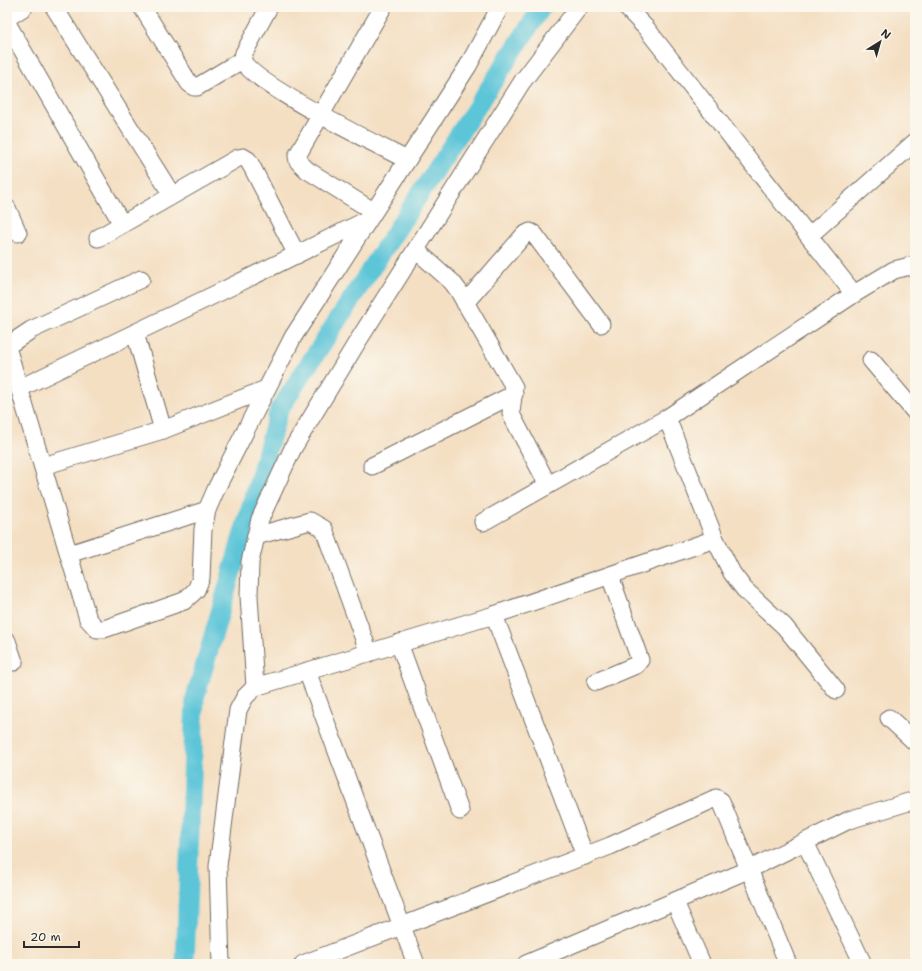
<svg xmlns="http://www.w3.org/2000/svg" width="922" height="971" font-family="'Shantell Sans',sans-serif">
  <style>
    .lines { fill: none; stroke-linecap: round; stroke-linejoin: round }
    .canal { stroke: #5cc5d8; stroke-width: 19 }
    .street-casing { stroke: #716a60; stroke-width: 19 }
    .street { stroke: #fff; stroke-width: 17 }
  </style>
  <rect width="100%" height="100%" fill="#fbf7ec"/>
  <filter id="ink" filterUnits="userSpaceOnUse"><feTurbulence type="fractalNoise" baseFrequency=".025" numOctaves="2"/><feDisplacementMap in="SourceGraphic" scale="8" xChannelSelector="R" yChannelSelector="G"/><feConvolveMatrix kernelMatrix="1 2 1 2 8 2 1 2 1" color-interpolation-filters="sRGB"/></filter>
  <filter id="wash" filterUnits="userSpaceOnUse"><feTurbulence type="fractalNoise" baseFrequency=".012" numOctaves="4" result="noise"/><feDisplacementMap in="SourceGraphic" scale="16" xChannelSelector="R" yChannelSelector="G"/><feGaussianBlur stdDeviation="0.9" result="paint"/><feColorMatrix in="noise" values="0 0 0 0 0 0 0 0 0 0 0 0 0 0 0 0 0 1.4 0 .05"/><feComposite in="paint" operator="in"/></filter>
  <g filter="url(#wash)">
    <rect width="100%" height="100%" fill="#f4dfc3"/>
    <g class="lines">
      <polyline class="canal" points="185,964 195,698 279,410 542,7"/>
    </g>
  </g>
  <g filter="url(#ink)">
    <g class="lines">
      <defs>
        <g id="street">
          <polyline points="54,7 172,195"/>
          <polyline points="142,7 189,83 194,87 197,87 242,60"/>
          <path d="M269 7 244 53 242 60C254 85 376 144 407 160"/>
          <polyline points="626,7 646,28 854,294"/>
          <polyline points="7,18 24,7"/>
          <polyline points="7,23 122,224"/>
          <polyline points="7,208 18,233"/>
          <polyline points="373,211 307,170 298,161 297,156 383,7"/>
          <polyline points="809,236 915,142"/>
          <polyline points="98,238 238,158 243,157 248,160 252,167 297,255"/>
          <polyline points="416,250 452,282 458,290 514,387 511,413 513,418 548,485"/>
          <polyline points="465,303 524,235 530,232 534,234 601,324"/>
          <polyline points="135,333 163,430"/>
          <polyline points="7,346 31,330 141,279"/>
          <polyline points="7,347 88,619 97,629 104,629 184,601 196,590 201,578 203,529 207,510 217,487 293,337 468,66 500,7"/>
          <polyline points="871,360 915,412"/>
          <polyline points="20,388 218,293 367,220"/>
          <polyline points="667,418 715,539 732,573 744,589 784,626 836,690"/>
          <polyline points="43,466 163,430 266,389"/>
          <polyline points="372,466 514,394"/>
          <polyline points="483,522 667,418 854,294 894,270 910,266 915,269"/>
          <polyline points="256,536 310,521 324,529 369,653"/>
          <polyline points="69,554 207,510"/>
          <polyline points="494,615 585,856"/>
          <polyline points="7,641 14,662"/>
          <polyline points="399,643 460,811"/>
          <polyline points="307,671 416,964"/>
          <polyline points="596,682 636,665 640,660 610,576"/>
          <polyline points="255,687 249,596 250,562 260,519 293,448 356,344 522,82 579,7"/>
          <polyline points="889,718 915,742"/>
          <polyline points="805,842 863,964"/>
          <polyline points="675,902 702,964"/>
          <polyline points="221,964 218,866 238,710 245,697 255,687 494,615 715,539"/>
          <polyline points="303,964 610,846 716,798 721,801 788,964"/>
          <polyline points="526,964 748,870 849,820 915,800"/>
        </g>
      </defs>
      <use href="#street" class="street-casing"/>
      <use href="#street" class="street"/>
    </g>
  </g>
  <rect width="922" height="971" fill="none" stroke="#fbf7ec" stroke-width="24"/>
  <g transform="translate(880 42) rotate(37)" stroke="#fbf7ec" stroke-width="3" paint-order="stroke">
  <path d="M0-3L7 15L0 10L-7 15Z" fill="#2b2b2b"/>
  <text y="-6" font-size="11" font-weight="bold" text-anchor="middle" fill="#2b2b2b">N</text>
  </g>
  <path d="M24 941v6h55v-6" fill="none" stroke="#2b2b2b" stroke-width="2"/>
  <text x="30" y="941" font-size="12" fill="#2b2b2b" stroke="#fbf7ec" stroke-width="3" paint-order="stroke">20 m</text>
</svg>
